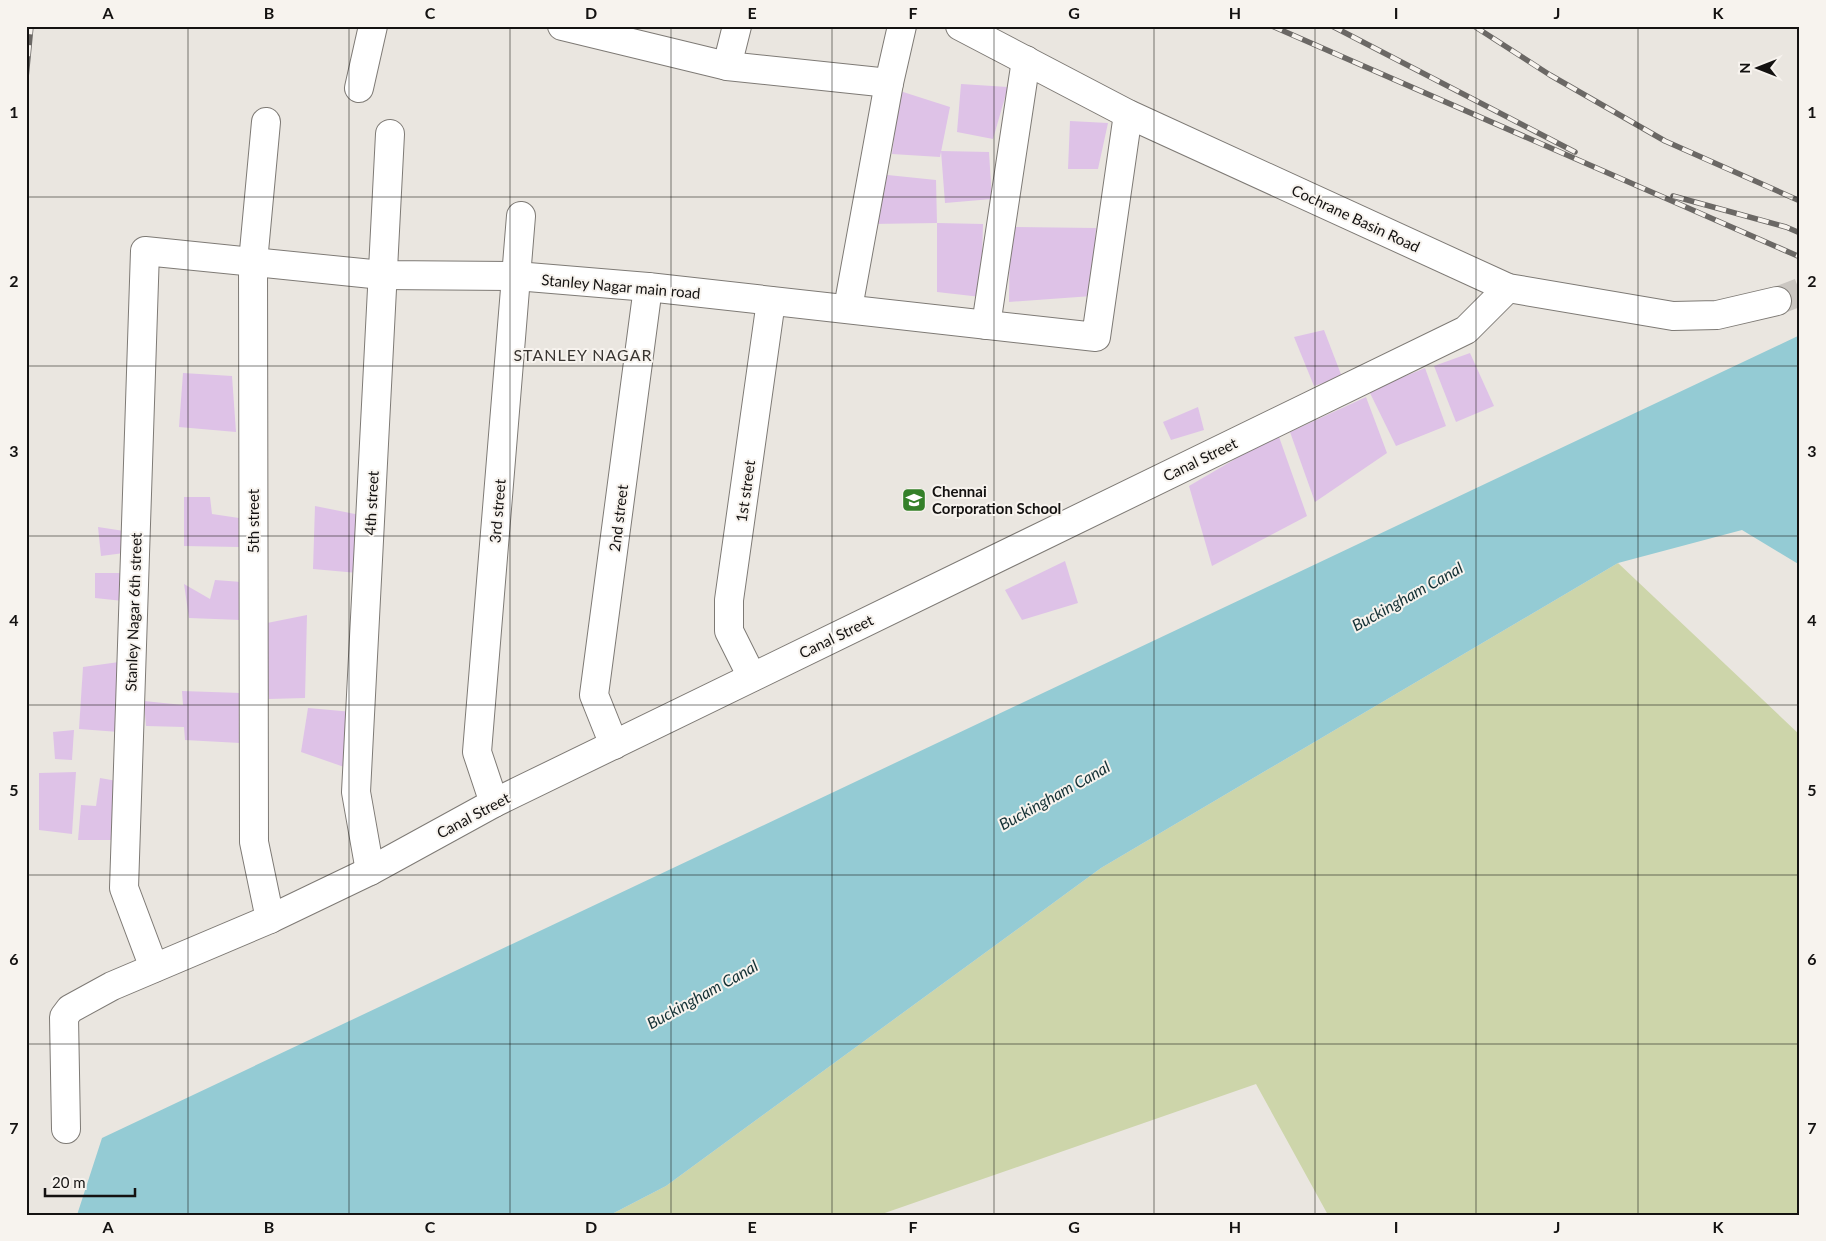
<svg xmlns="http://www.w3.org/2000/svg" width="1826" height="1241" font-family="Lato,sans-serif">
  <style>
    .green { fill: #cdd5aa }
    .water { fill: #94cbd4 }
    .building { fill: #dec2e7 }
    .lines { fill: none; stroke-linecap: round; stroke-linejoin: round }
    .major-tunnel { stroke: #cac6c1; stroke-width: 28; stroke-dasharray: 28 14; stroke-linecap: butt }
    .minor-casing { stroke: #7e7a75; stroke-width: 30 }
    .major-casing { stroke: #7e7a75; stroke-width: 30 }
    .minor { stroke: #fff; stroke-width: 28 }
    .major { stroke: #fff; stroke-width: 28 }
    .rail-casing { stroke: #6b6865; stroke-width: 5.5 }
    .rail { stroke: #f7f3ee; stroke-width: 4; stroke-dasharray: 11; stroke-linecap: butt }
    .grid { fill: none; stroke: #141211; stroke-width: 1; stroke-opacity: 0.55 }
    .labels { text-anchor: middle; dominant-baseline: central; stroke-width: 4; stroke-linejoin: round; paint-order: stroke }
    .street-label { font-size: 15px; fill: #141211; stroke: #f7f3ee }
    .poi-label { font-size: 15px; font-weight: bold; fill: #141211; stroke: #f7f3ee; text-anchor: start }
    .neighbourhood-label { font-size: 16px; letter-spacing: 1px; fill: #393531; stroke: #f7f3ee }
    .water-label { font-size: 16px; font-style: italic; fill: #133034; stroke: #f7f3ee }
    .neatline { fill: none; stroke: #141211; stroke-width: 2 }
    .grid-label { font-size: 16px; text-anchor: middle; font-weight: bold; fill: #141211 }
  </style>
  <rect width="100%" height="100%" fill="#eae6e0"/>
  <polygon class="green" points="1618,563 1800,735 1800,1215 1328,1215 1256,1084 879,1215 610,1215 666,1186 1101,868"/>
  <polygon class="water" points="1800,335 1800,565 1742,530 1618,563 1101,868 666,1186 610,1215 77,1215 102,1138"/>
  <g class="building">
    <polygon points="961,84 1008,87 993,139 957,132"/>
    <polygon points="900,91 950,107 940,157 892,154"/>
    <polygon points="1070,121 1108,123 1098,169 1068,169"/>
    <polygon points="941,151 989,152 992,199 945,203"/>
    <polygon points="878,174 936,180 937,223 983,224 981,297 937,292 937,223 871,224"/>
    <polygon points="1010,227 1096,228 1092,296 1009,302"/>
    <polygon points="1324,330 1342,377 1314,386 1294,337"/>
    <polygon points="1470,353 1494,406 1456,422 1434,366"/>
    <polygon points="1425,368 1446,426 1396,446 1369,391"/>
    <polygon points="183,373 232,376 236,432 179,427"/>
    <polygon points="1366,397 1387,453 1315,502 1290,432"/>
    <polygon points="1198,407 1204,430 1171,440 1163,422"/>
    <polygon points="1278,434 1307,516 1212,566 1189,486"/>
    <polygon points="184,497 210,497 212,514 239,518 239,547 184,546"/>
    <polygon points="315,506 360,515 358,573 313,569"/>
    <polygon points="98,527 124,531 124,553 101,556"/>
    <polygon points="1065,561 1078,603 1022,620 1005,590"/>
    <polygon points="95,573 123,573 123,601 95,598"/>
    <polygon points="215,580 242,582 241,620 189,618 184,584 210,599"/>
    <polygon points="307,615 305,698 269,699 262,624"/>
    <polygon points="119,662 119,732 79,729 83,667"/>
    <polygon points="182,691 241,693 240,743 185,740 184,727 146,726 144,701 183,705"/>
    <polygon points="308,708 353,712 347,768 301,752"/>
    <polygon points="74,730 72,760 55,759 53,732"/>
    <polygon points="76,772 72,834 39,830 39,773"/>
    <polygon points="100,778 117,781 117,840 78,840 81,805 96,806"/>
  </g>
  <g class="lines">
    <polyline class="major-tunnel" points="1777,301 1800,292"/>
    <defs>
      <g id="minor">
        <polyline points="562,26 727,66 889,83"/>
        <polyline points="727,66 737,26"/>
        <polyline points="359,88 373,26"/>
        <polyline points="266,122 253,262 254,842 270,919"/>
        <polyline points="848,308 889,83 902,26"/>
        <polyline points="986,325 1026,60"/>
        <polyline points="752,677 729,631 729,600 771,301"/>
        <polyline points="614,745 594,695 648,287"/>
        <polyline points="494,803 477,752 521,216"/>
        <polyline points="370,871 356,792 390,134"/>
        <polyline points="154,968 124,888 145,251 382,275 516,276 648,287 1096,337 1128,114"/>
        <polyline points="66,1129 64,1017 70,1009 112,986 270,919 370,871 494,803 1466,330 1508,288"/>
      </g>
      <polyline id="major" points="960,26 1128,114 1508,288 1673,316 1717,315 1777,301"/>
    </defs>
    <use href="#minor" class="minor-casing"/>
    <use href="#major" class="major-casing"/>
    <use href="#minor" class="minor"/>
    <use href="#major" class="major"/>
    <defs>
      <g id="rail">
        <polyline points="1272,26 1800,257"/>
        <polyline points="1332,26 1575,152"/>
        <polyline points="1474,26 1550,75 1665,141 1800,201"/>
        <polyline points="26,78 31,26"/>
        <polyline points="1673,196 1786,227 1800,233"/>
      </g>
    </defs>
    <use href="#rail" class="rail-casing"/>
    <use href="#rail" class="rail"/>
  </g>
  <path class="grid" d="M188 26V1215M349 26V1215M510 26V1215M671 26V1215M832 26V1215M994 26V1215M1154 26V1215M1315 26V1215M1476 26V1215M1638 26V1215M26 197H1800M26 366H1800M26 536H1800M26 705H1800M26 875H1800M26 1044H1800"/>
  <defs>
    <symbol id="school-square" viewBox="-11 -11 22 22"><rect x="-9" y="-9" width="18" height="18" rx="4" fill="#348029" stroke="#f7f3ee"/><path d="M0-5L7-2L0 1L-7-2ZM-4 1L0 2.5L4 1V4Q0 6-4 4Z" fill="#fff"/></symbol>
  </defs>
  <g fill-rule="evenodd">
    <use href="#school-square" x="900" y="486" width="28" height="28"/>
  </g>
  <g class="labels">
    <g class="street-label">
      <text transform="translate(1356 218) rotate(25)">Cochrane Basin Road</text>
      <text transform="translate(621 286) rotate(5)">Stanley Nagar main road</text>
      <text transform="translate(1200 459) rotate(-26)">Canal Street</text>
      <text transform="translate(745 491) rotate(-82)">1st street</text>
      <text transform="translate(371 503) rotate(-87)">4th street</text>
      <text transform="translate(497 511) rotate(-85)">3rd street</text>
      <text transform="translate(618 518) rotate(-83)">2nd street</text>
      <text transform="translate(253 521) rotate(-90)">5th street</text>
      <text transform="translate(133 612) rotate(-88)">Stanley Nagar 6th street</text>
      <text transform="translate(836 636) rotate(-26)">Canal Street</text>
      <text transform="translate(473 815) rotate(-28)">Canal Street</text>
    </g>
    <g class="poi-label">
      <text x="932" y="491">Chennai<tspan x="932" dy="17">Corporation School</tspan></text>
    </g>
    <g class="neighbourhood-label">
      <text x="583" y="354">STANLEY NAGAR</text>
    </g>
    <g class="water-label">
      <text transform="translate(1407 596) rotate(-29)">Buckingham Canal</text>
      <text transform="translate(1054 795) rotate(-29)">Buckingham Canal</text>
      <text transform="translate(702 994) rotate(-29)">Buckingham Canal</text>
    </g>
  </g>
  <rect width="1826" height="1241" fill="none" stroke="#f7f3ee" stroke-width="55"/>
  <g transform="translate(1758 68) rotate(270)" stroke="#f7f3ee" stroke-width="4" paint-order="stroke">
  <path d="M0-4L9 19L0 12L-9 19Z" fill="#141211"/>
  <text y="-8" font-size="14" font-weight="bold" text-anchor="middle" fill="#141211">N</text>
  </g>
  <path d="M45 1188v8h90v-8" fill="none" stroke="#141211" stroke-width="2.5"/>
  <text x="52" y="1188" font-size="15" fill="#141211" stroke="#f7f3ee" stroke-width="4" paint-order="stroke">20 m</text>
  <rect x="28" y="28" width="1770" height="1186" class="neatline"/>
  <g class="grid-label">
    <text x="108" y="19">A</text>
    <text x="269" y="19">B</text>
    <text x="430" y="19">C</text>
    <text x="591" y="19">D</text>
    <text x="752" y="19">E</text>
    <text x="913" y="19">F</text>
    <text x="1074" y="19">G</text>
    <text x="1235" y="19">H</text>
    <text x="1396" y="19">I</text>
    <text x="1557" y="19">J</text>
    <text x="1718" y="19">K</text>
    <text x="14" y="118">1</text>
    <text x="1812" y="118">1</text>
    <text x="14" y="287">2</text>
    <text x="1812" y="287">2</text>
    <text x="14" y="457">3</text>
    <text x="1812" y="457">3</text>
    <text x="14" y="626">4</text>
    <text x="1812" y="626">4</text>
    <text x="14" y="796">5</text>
    <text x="1812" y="796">5</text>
    <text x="14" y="965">6</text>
    <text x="1812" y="965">6</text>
    <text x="14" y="1134">7</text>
    <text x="1812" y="1134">7</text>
    <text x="108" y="1233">A</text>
    <text x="269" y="1233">B</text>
    <text x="430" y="1233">C</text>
    <text x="591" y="1233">D</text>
    <text x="752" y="1233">E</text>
    <text x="913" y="1233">F</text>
    <text x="1074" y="1233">G</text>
    <text x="1235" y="1233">H</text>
    <text x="1396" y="1233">I</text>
    <text x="1557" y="1233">J</text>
    <text x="1718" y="1233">K</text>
  </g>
</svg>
